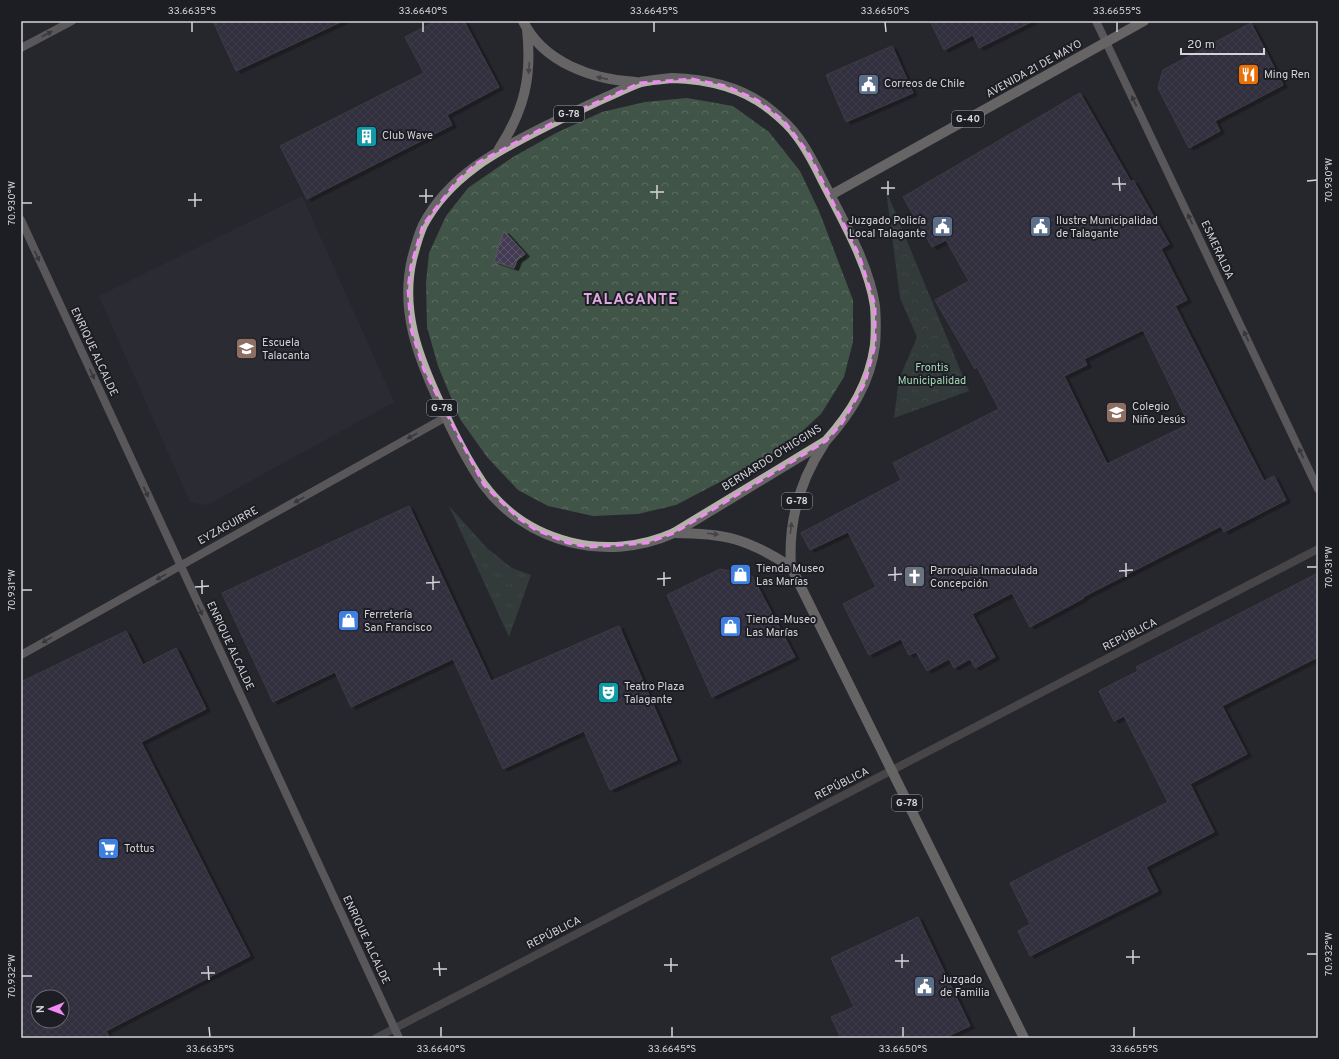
<svg xmlns="http://www.w3.org/2000/svg" width="1339" height="1059" font-family="Overpass,sans-serif">
  <style>
    .built { fill: #32323d }
    .grass { fill: url(#grass-tufts) }
    .forest { fill: url(#forest-crowns) }
    .building { fill: url(#building-cross-hatch); stroke: #59575e; fill-rule: evenodd; filter: url(#shadow) }
    .lines { fill: none; stroke-linecap: round; stroke-linejoin: round }
    .street { stroke: #6f6c69; stroke-width: 8 }
    .secondary { stroke: #97938e; stroke-width: 8 }
    .primary { stroke: #b6b0aa; stroke-width: 10 }
    .oneway { fill: #4e4c4e }
    .oneway2 { fill: #6a6667 }
    .marked { fill: none; stroke: #f18af4; stroke-width: 3; stroke-dasharray: 8 5; stroke-linejoin: round }
    .ticks { fill: none; stroke: #d3d3d8; stroke-width: 1.5 }
    .labels { text-anchor: middle; dominant-baseline: central; stroke-width: 4; stroke-linejoin: round; paint-order: stroke }
    .shield { fill: #1d1d24; stroke: #9c9ca2; stroke-width: 1 }
    .shield-label { font-size: 10px; font-weight: bold; fill: #d3d3d8 }
    .street-label { font-size: 11px; fill: #d3d3d8; stroke: #1d1d24 }
    .poi-label { font-size: 11px; fill: #d3d3d8; stroke: #1d1d24; text-anchor: start }
    .park-label { font-size: 11px; fill: #a4d9b8; stroke: #1d1d24 }
    .district-label { font-size: 15px; font-weight: bold; letter-spacing: 1px; fill: #e0a7e0; stroke: #1d1d24 }
    .neatline { fill: none; stroke: #d3d3d8; stroke-width: 1.5 }
    .ticks-label { font-size: 10px; text-anchor: middle; fill: #d3d3d8 }
  </style>
  <defs>
    <pattern id="grass-tufts" width="24" height="20" patternUnits="userSpaceOnUse"><rect width="24" height="20" fill="#415448"/><path d="M3 7l-1-3M5 7V3M7 7l1-3M15 17l-1-3M17 17v-4M19 17l1-3" fill="none" stroke="#5c6c62"/></pattern>
    <pattern id="forest-crowns" width="20" height="18" patternUnits="userSpaceOnUse"><rect width="20" height="18" fill="#415448"/><path d="M2 6a3 3 0 1 1 6 0M12 15a3 3 0 1 1 6 0" fill="none" stroke="#5c6c62"/></pattern>
    <pattern id="building-cross-hatch" width="8" height="8" patternUnits="userSpaceOnUse"><rect width="8" height="8" fill="#423b53"/><path d="M0 0l8 8M0 8l8-8" fill="none" stroke="#5c566b"/></pattern>
    <filter id="shadow"><feDropShadow dx="4.5" dy="2.5" stdDeviation="0" flood-color="#0009"/></filter>
  </defs>
  <rect width="100%" height="100%" fill="#27272e"/>
  <polygon class="built" points="302,196 394,402 207,505 190,502 99,296"/>
  <polygon class="grass" points="449,506 487,548 512,568 531,575 509,637"/>
  <g class="forest">
    <polygon points="687,98 733,106 769,132 800,171 819,211 853,300 853,342 844,377 821,414 798,435 771,455 676,505 638,514 593,516 548,506 518,490 487,457 460,419 438,366 427,327 426,283 429,253 446,216 468,188 513,157 556,133 602,112 645,102"/>
    <polygon points="886,190 969,391 894,418 899,379 917,337 900,298"/>
  </g>
  <g class="building">
    <polygon points="213,21 343,21 236,71"/>
    <polygon points="436,21 464,21 499,87 447,115 452,125 307,199 280,146 424,73 405,37"/>
    <polygon points="930,21 1033,21 979,48 973,35 944,50"/>
    <polygon points="1251,23 1283,85 1215,121 1220,131 1189,148 1158,88 1163,70"/>
    <polygon points="892,46 913,93 846,122 826,75"/>
    <path d="M1080 93 1131 182 1133 180 1169 244 1161 249 1187 300 1175 306 1264 481 1274 476 1286 500 1224 532 1221 526 1083 597 1084 598 1030 627 1012 593 972 614 995 657 975 668 970 659 954 668 949 659 927 671 916 652 909 655 901 639 869 655 843 604 876 587 848 532 810 550 801 533 901 480 893 463 999 409 977 367 975 369 935 300 969 281 946 240 932 247 903 197ZM1143 330 1189 424 1107 464 1064 376 1087 365 1084 359Z"/>
    <polygon points="504,231 525,254 517,260 514,268 494,261"/>
    <polygon points="409,506 491,681 619,626 677,760 610,790 584,731 503,769 453,659 351,707 335,672 273,702 222,593"/>
    <polygon points="720,569 752,576 795,657 712,697 667,595"/>
    <polygon points="1318,573 1318,657 1222,706 1247,754 1190,784 1214,832 1146,867 1158,891 1030,956 1018,931 1030,924 1010,883 1168,802 1124,716 1114,721 1099,691 1138,671 1136,667"/>
    <path d="M126 631 143 665 176 648 206 709 141 742 250 956 106 1031 110 1038H21V682ZM38 997H62V1021H38Z"/>
    <polygon points="918,917 970,1026 944,1038 841,1038 831,1017 854,1007 831,958"/>
  </g>
  <g class="lines">
    <polyline class="street" points="376,1038 1318,549"/>
    <g class="secondary">
      <polyline points="1096,21 1318,489"/>
      <polyline points="21,48 72,21"/>
      <polyline points="21,220 399,1038"/>
      <polyline points="21,655 446,417"/>
    </g>
    <g class="primary">
      <path d="M523 21C543 63 594 80 636 82"/>
      <path d="M672 78C708 79 743 87 771 110 781 118 790 126 797 136 808 150 816 167 824 183 843 220 869 265 875 306 876 319 876 333 875 345 870 383 851 413 826 441L674 533C607 563 527 544 483 484 466 459 452 431 440 404 418 357 400 311 412 259 415 248 418 236 423 225 449 176 496 151 544 127 564 117 584 107 604 98 616 93 629 86 641 82 651 80 662 79 672 78Z"/>
      <path d="M499 149C525 109 532 76 527 29"/>
      <polyline points="831,195 1144,21"/>
      <path d="M824 444C799 482 788 522 791 567L1024 1038"/>
      <path d="M674 533C725 533 748 539 791 567"/>
    </g>
  </g>
  <defs><path id="oneway-solid" d="M-6-.8H1V-3.2L6.5 0L1 3.2V.8H-6Z"/></defs>
  <g class="oneway">
    <use href="#oneway-solid" transform="translate(47 34) rotate(-28)"/>
    <use href="#oneway-solid" transform="translate(1134 101) rotate(-115)"/>
    <use href="#oneway-solid" transform="translate(1190 219) rotate(-115)"/>
    <use href="#oneway-solid" transform="translate(37 256) rotate(65)"/>
    <use href="#oneway-solid" transform="translate(1246 336) rotate(-115)"/>
    <use href="#oneway-solid" transform="translate(92 374) rotate(65)"/>
    <use href="#oneway-solid" transform="translate(412 436) rotate(151)"/>
    <use href="#oneway-solid" transform="translate(1301 453) rotate(-115)"/>
    <use href="#oneway-solid" transform="translate(146 492) rotate(65)"/>
    <use href="#oneway-solid" transform="translate(299 500) rotate(151)"/>
    <use href="#oneway-solid" transform="translate(161 577) rotate(151)"/>
    <use href="#oneway-solid" transform="translate(200 610) rotate(65)"/>
    <use href="#oneway-solid" transform="translate(47 640) rotate(151)"/>
  </g>
  <g class="oneway2">
    <use href="#oneway-solid" transform="translate(529 68) rotate(94)"/>
    <use href="#oneway-solid" transform="translate(602 78) rotate(-167)"/>
    <use href="#oneway-solid" transform="translate(791 528) rotate(-83)"/>
    <use href="#oneway-solid" transform="translate(713 534) rotate(7)"/>
  </g>
  <path d="M0 0H1339V1059H0ZM692 79 726 86 757 100 784 121 809 154 859 255 875 305V345L865 383 842 423 826 441 674 533 647 543 589 547 568 543 536 530 517 517 484 485 424 370 411 329 408 289 411 266 423 225 457 181 477 163 564 117 640 83Z" fill="#27272e" fill-opacity=".55" fill-rule="evenodd"/>
  <path class="marked" d="M692 79 726 86 757 100 784 121 809 154 859 255 875 305V345L865 383 842 423 826 441 674 533 647 543 589 547 568 543 536 530 517 517 484 485 424 370 411 329 408 289 411 266 423 225 457 181 477 163 564 117 640 83Z"/>
  <path class="ticks" d="M192 22V32M423 22V32M654 22V32M885 22 886 32M1117 22V32M1119 177 1120 191M888 181V195M1307 181 1317 180M1112 184H1126M657 185V199M881 188H895M426 189V203M650 192H664M195 193V207M419 196H433M188 200H202M22 203H32M1126 563V577M895 567V581M1307 567H1317M1119 571 1133 570M664 572V586M888 575 902 574M433 576V590M657 579 671 578M202 580V594M426 583 440 582M195 587 209 586M22 590H32M1133 950V964M902 954V968M1307 954H1317M1126 957H1140M671 958V972M895 961H909M439 962 440 976M664 965H678M208 966 209 980M433 969H447M201 973H215M22 976H32M209 1027 210 1037M441 1027V1037M672 1027V1037M903 1027V1037M1134 1027V1037"/>
  <defs>
    <symbol id="restaurant-square" viewBox="-11 -11 22 22"><rect x="-9" y="-9" width="18" height="18" rx="4" fill="#e8710a" stroke="#1d1d24"/><path d="M-5-6h1v4h1v-4h1v4h1v-4h1v5L-1.5 .5V6h-2V.5L-5-1ZM5-6V6H3V1.5H1.5Q1.5-4 5-6Z" fill="#fff"/></symbol>
    <symbol id="civic-square" viewBox="-11 -11 22 22"><rect x="-9" y="-9" width="18" height="18" rx="4" fill="#5c6f8a" stroke="#1d1d24"/><path d="M-.6-6.5H3V-4.5H.6V-3L4-1V1h2V6H-6V1h2V-1L-.6-3ZM-1.2 2.5V6h2.4V2.5Z" fill="#fff"/></symbol>
    <symbol id="building-square" viewBox="-11 -11 22 22"><rect x="-9" y="-9" width="18" height="18" rx="4" fill="#0f9aa8" stroke="#1d1d24"/><path d="M-4-6H4V6H1V3H-1V6H-4ZM-2.5-4.3h1.7v1.8h-1.7ZM.8-4.3h1.7v1.8H.8ZM-2.5-1h1.7V.8h-1.7ZM.8-1h1.7V.8H.8Z" fill="#fff"/></symbol>
    <symbol id="school-square" viewBox="-11 -11 22 22"><rect x="-9" y="-9" width="18" height="18" rx="4" fill="#8d6e63" stroke="#1d1d24"/><path d="M0-5L7-2L0 1L-7-2ZM-4 1L0 2.5L4 1V4Q0 6-4 4Z" fill="#fff"/></symbol>
    <symbol id="shop-square" viewBox="-11 -11 22 22"><rect x="-9" y="-9" width="18" height="18" rx="4" fill="#3f7fe0" stroke="#1d1d24"/><path d="M-5-2.5h2.3a2.7 3.5 0 0 1 5.4 0H5L5.5 6h-11ZM-1.5-2.5h3a1.5 2.3 0 0 0-3 0Z" fill="#fff"/></symbol>
    <symbol id="church-square" viewBox="-11 -11 22 22"><rect x="-9" y="-9" width="18" height="18" rx="4" fill="#6b7280" stroke="#1d1d24"/><path d="M-1.2-6h2.4v3.5h3.3v2.4h-3.3V6h-2.4V-.1h-3.3v-2.4h3.3Z" fill="#fff"/></symbol>
    <symbol id="theatre-square" viewBox="-11 -11 22 22"><rect x="-9" y="-9" width="18" height="18" rx="4" fill="#0f9aa8" stroke="#1d1d24"/><path d="M-5-5.5Q0-4 5-5.5V0Q5 5 0 6Q-5 5-5 0ZM-3.3-2.5H-1v1.5H-3.3ZM1-2.5H3.3v1.5H1ZM-2.8 1Q0 5.5 2.8 1Z" fill="#fff"/></symbol>
    <symbol id="supermarket-square" viewBox="-11 -11 22 22"><rect x="-9" y="-9" width="18" height="18" rx="4" fill="#3f7fe0" stroke="#1d1d24"/><path d="M-6-5.5h2.5l.6 2H6L4.5 2H-2.5L-4.4-4H-6ZM-1.5 3.2a1.3 1.3 0 1 0 .1 0ZM3 3.2a1.3 1.3 0 1 0 .1 0Z" fill="#fff"/></symbol>
  </defs>
  <g fill-rule="evenodd">
    <use href="#restaurant-square" x="1236" y="62" width="25" height="25"/>
    <use href="#civic-square" x="856" y="72" width="25" height="25"/>
    <use href="#building-square" x="354" y="124" width="25" height="25"/>
    <use href="#civic-square" x="930" y="214" width="25" height="25"/>
    <use href="#civic-square" x="1028" y="214" width="25" height="25"/>
    <use href="#school-square" x="234" y="336" width="25" height="25"/>
    <use href="#school-square" x="1104" y="400" width="25" height="25"/>
    <use href="#shop-square" x="728" y="562" width="25" height="25"/>
    <use href="#church-square" x="902" y="564" width="25" height="25"/>
    <use href="#shop-square" x="336" y="608" width="25" height="25"/>
    <use href="#shop-square" x="718" y="614" width="25" height="25"/>
    <use href="#theatre-square" x="596" y="680" width="25" height="25"/>
    <use href="#supermarket-square" x="96" y="836" width="25" height="25"/>
    <use href="#civic-square" x="912" y="974" width="25" height="25"/>
  </g>
  <g class="labels">
    <g class="shield">
      <rect x="554" y="106" width="30" height="16" rx="3"/>
      <rect x="952" y="111" width="32" height="16" rx="3"/>
      <rect x="427" y="400" width="30" height="16" rx="3"/>
      <rect x="782" y="493" width="30" height="16" rx="3"/>
      <rect x="892" y="795" width="30" height="16" rx="3"/>
    </g>
    <g class="shield-label">
      <text x="569" y="114">G-78</text>
      <text x="968" y="119">G-40</text>
      <text x="442" y="408">G-78</text>
      <text x="797" y="501">G-78</text>
      <text x="907" y="803">G-78</text>
    </g>
    <g class="street-label">
      <text transform="translate(1034 69) rotate(-29)">AVENIDA 21 DE MAYO</text>
      <text transform="translate(1217 250) rotate(65)">ESMERALDA</text>
      <text transform="translate(94 352) rotate(65)">ENRIQUE ALCALDE</text>
      <text transform="translate(772 458) rotate(-32)">BERNARDO O'HIGGINS</text>
      <text transform="translate(228 526) rotate(-29)">EYZAGUIRRE</text>
      <text transform="translate(1130 635) rotate(-27)">REPÚBLICA</text>
      <text transform="translate(230 646) rotate(65)">ENRIQUE ALCALDE</text>
      <text transform="translate(842 784) rotate(-27)">REPÚBLICA</text>
      <text transform="translate(554 933) rotate(-27)">REPÚBLICA</text>
      <text transform="translate(366 940) rotate(65)">ENRIQUE ALCALDE</text>
    </g>
    <g class="poi-label">
      <text x="1264" y="75">Ming Ren</text>
      <text x="884" y="84">Correos de Chile</text>
      <text x="382" y="136">Club Wave</text>
      <text x="926" y="221" text-anchor="end">Juzgado Policía<tspan x="926" dy="13">Local Talagante</tspan></text>
      <text x="1056" y="221">Ilustre Municipalidad<tspan x="1056" dy="13">de Talagante</tspan></text>
      <text x="262" y="343">Escuela<tspan x="262" dy="13">Talacanta</tspan></text>
      <text x="1132" y="407">Colegio<tspan x="1132" dy="13">Niño Jesús</tspan></text>
      <text x="756" y="569">Tienda Museo<tspan x="756" dy="13">Las Marías</tspan></text>
      <text x="930" y="571">Parroquia Inmaculada<tspan x="930" dy="13">Concepción</tspan></text>
      <text x="364" y="615">Ferretería<tspan x="364" dy="13">San Francisco</tspan></text>
      <text x="746" y="620">Tienda-Museo<tspan x="746" dy="13">Las Marías</tspan></text>
      <text x="624" y="687">Teatro Plaza<tspan x="624" dy="13">Talagante</tspan></text>
      <text x="124" y="849">Tottus</text>
      <text x="940" y="980">Juzgado<tspan x="940" dy="13">de Familia</tspan></text>
    </g>
    <g class="park-label">
      <text x="932" y="368">Frontis<tspan x="932" dy="13">Municipalidad</tspan></text>
    </g>
    <g class="district-label">
      <text x="631" y="300">TALAGANTE</text>
    </g>
  </g>
  <rect width="1339" height="1059" fill="none" stroke="#1d1d24" stroke-width="44"/>
  <g transform="translate(50 1009) rotate(269)"><circle r="19" fill="#1d1d24" stroke="#66666c"/>
  <path d="M0-3L7 15L0 10L-7 15Z" fill="#f18af4"/>
  <text y="-6" font-size="11" font-weight="bold" text-anchor="middle" fill="#d3d3d8">N</text>
  </g>
  <path d="M1181 48v6h83v-6" fill="none" stroke="#d3d3d8" stroke-width="2"/>
  <text x="1187" y="48" font-size="12" fill="#d3d3d8" stroke="#1d1d24" stroke-width="3" paint-order="stroke">20 m</text>
  <rect x="22" y="22" width="1295" height="1015" class="neatline"/>
  <g class="ticks-label">
    <text x="192" y="14">33.6635°S</text>
    <text x="423" y="14">33.6640°S</text>
    <text x="654" y="14">33.6645°S</text>
    <text x="885" y="14">33.6650°S</text>
    <text x="1117" y="14">33.6655°S</text>
    <text transform="translate(1328 180) rotate(-90)" y="4">70.930°W</text>
    <text transform="translate(11 203) rotate(-90)" y="4">70.930°W</text>
    <text transform="translate(1328 567) rotate(-90)" y="4">70.931°W</text>
    <text transform="translate(11 590) rotate(-90)" y="4">70.931°W</text>
    <text transform="translate(1328 954) rotate(-90)" y="4">70.932°W</text>
    <text transform="translate(11 976) rotate(-90)" y="4">70.932°W</text>
    <text x="210" y="1052">33.6635°S</text>
    <text x="441" y="1052">33.6640°S</text>
    <text x="672" y="1052">33.6645°S</text>
    <text x="903" y="1052">33.6650°S</text>
    <text x="1134" y="1052">33.6655°S</text>
  </g>
</svg>
